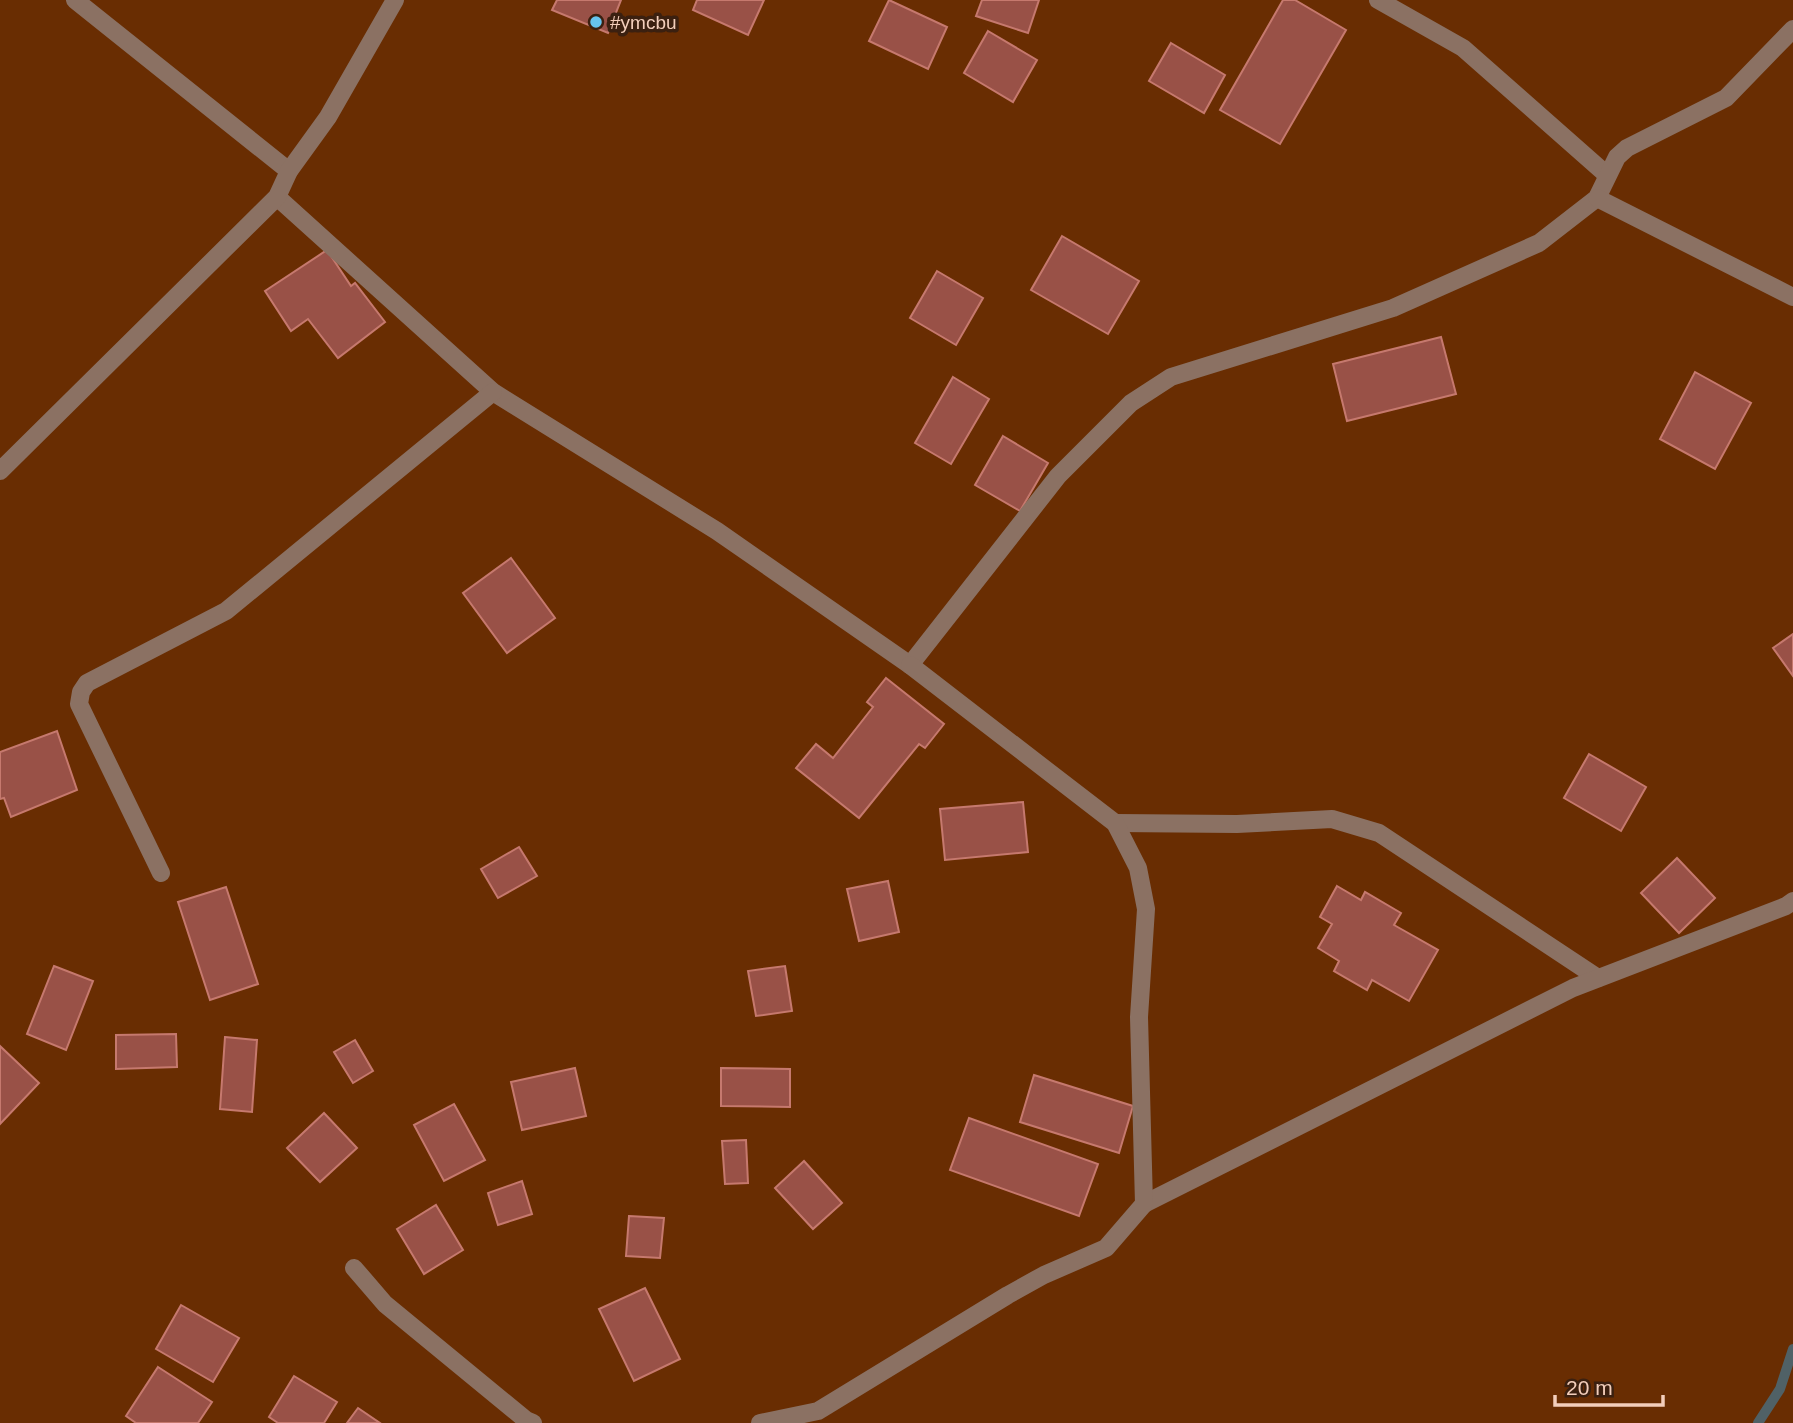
<svg xmlns="http://www.w3.org/2000/svg" width="1793" height="1423" font-family="Arial,sans-serif">
  <style>
    .lines { fill: none; stroke-linecap: round; stroke-linejoin: round }
    .stream { stroke: #506166; stroke-width: 10 }
    .building { fill: #995147; stroke: #c6796e; stroke-width: 2 }
    .minor { stroke: #8b7163; stroke-width: 18 }
    .poi-dot { fill: #66c4ef; stroke: #3b2010; stroke-width: 2.5 }
    .labels { text-anchor: middle; dominant-baseline: central; stroke-width: 7; stroke-linejoin: round; paint-order: stroke }
    .poi-label { font-size: 19px; fill: #f3cebb; stroke: #3b2010; text-anchor: start }
  </style>
  <rect width="100%" height="100%" fill="#692d02"/>
  <g class="lines">
    <polyline class="stream" points="1758,1423 1780,1389 1793,1349"/>
  </g>
  <g class="building">
    <polygon points="557,0 621,0 608,33 552,10"/>
    <polygon points="697,0 764,0 748,35 693,10"/>
    <polygon points="889,0 947,27 928,69 869,41"/>
    <polygon points="982,0 1039,0 1028,33 976,16"/>
    <polygon points="1283,0 1295,0 1346,30 1280,144 1220,110"/>
    <polygon points="988,31 1037,60 1013,102 964,73"/>
    <polygon points="1171,43 1225,75 1204,113 1149,81"/>
    <polygon points="1062,236 1139,281 1108,334 1031,290"/>
    <polygon points="327,250 351,286 355,283 385,322 338,358 308,319 291,331 265,291"/>
    <polygon points="937,271 983,298 956,345 910,318"/>
    <polygon points="1441,337 1456,394 1347,421 1333,364"/>
    <polygon points="1695,372 1751,403 1715,469 1660,439"/>
    <polygon points="953,377 989,399 951,464 915,443"/>
    <polygon points="1003,436 1048,463 1020,511 975,485"/>
    <polygon points="511,558 555,618 507,653 463,593"/>
    <polygon points="1793,634 1793,676 1773,648"/>
    <polygon points="886,678 944,724 925,748 919,744 859,818 796,768 816,744 833,758 873,707 867,702"/>
    <polygon points="57,731 77,790 11,817 4,798 0,799 0,752"/>
    <polygon points="1589,754 1646,787 1621,831 1564,798"/>
    <polygon points="1023,802 1028,852 945,860 940,809"/>
    <polygon points="519,847 537,876 498,898 481,869"/>
    <polygon points="1677,858 1715,898 1679,933 1641,893"/>
    <polygon points="888,881 899,932 859,941 847,889"/>
    <polygon points="1337,886 1361,900 1365,892 1401,913 1394,925 1438,950 1409,1001 1372,980 1367,990 1334,971 1339,961 1318,948 1332,924 1320,917"/>
    <polygon points="226,887 258,984 210,1000 178,902"/>
    <polygon points="54,966 93,981 66,1050 27,1034"/>
    <polygon points="785,966 792,1011 756,1016 748,971"/>
    <polygon points="176,1034 177,1067 116,1069 116,1035"/>
    <polygon points="225,1037 257,1040 252,1112 220,1109"/>
    <polygon points="355,1040 373,1071 353,1083 334,1052"/>
    <polygon points="0,1046 39,1083 0,1124"/>
    <polygon points="575,1068 586,1116 522,1130 511,1082"/>
    <polygon points="721,1068 790,1069 790,1107 721,1106"/>
    <polygon points="1034,1075 1133,1106 1119,1153 1020,1122"/>
    <polygon points="454,1104 485,1160 444,1181 414,1125"/>
    <polygon points="324,1113 357,1148 320,1182 287,1148"/>
    <polygon points="969,1118 1098,1164 1079,1216 950,1170"/>
    <polygon points="746,1140 748,1183 725,1184 722,1141"/>
    <polygon points="804,1161 842,1203 813,1229 775,1188"/>
    <polygon points="522,1181 532,1214 498,1225 488,1193"/>
    <polygon points="436,1205 463,1250 424,1274 397,1229"/>
    <polygon points="629,1216 664,1218 660,1258 626,1256"/>
    <polygon points="645,1288 680,1359 634,1381 599,1309"/>
    <polygon points="181,1305 239,1338 213,1382 156,1349"/>
    <polygon points="158,1367 212,1402 198,1423 136,1423 126,1416"/>
    <polygon points="294,1376 337,1402 324,1423 278,1423 269,1417"/>
    <polygon points="358,1408 380,1423 347,1423"/>
  </g>
  <g class="lines">
    <g class="minor">
      <polyline points="75,0 289,171"/>
      <polyline points="1378,0 1463,48 1607,175"/>
      <polyline points="277,197 493,392 717,531 910,665 1058,476 1131,403 1171,377 1393,308 1539,243 1597,198 1617,157 1627,148 1726,98 1793,29"/>
      <polyline points="1597,198 1793,297"/>
      <polyline points="0,471 277,197 289,171 328,117 395,0"/>
      <polyline points="1115,823 1237,824 1332,819 1379,833 1598,978"/>
      <polyline points="161,873 79,704 81,692 87,683 226,611 493,392"/>
      <polyline points="1144,1204 1573,988 1786,906 1793,901"/>
      <polyline points="354,1268 385,1304 526,1420 533,1423"/>
      <polyline points="760,1423 818,1411 1008,1295 1044,1275 1106,1248 1144,1204 1139,1017 1146,909 1138,868 1115,823 910,665"/>
    </g>
  </g>
  <circle class="poi-dot" cx="596" cy="22" r="7"/>
  <g class="labels">
    <g class="poi-label">
      <text x="610" y="22">#ymcbu</text>
    </g>
  </g>
  <path d="M1555 1395v10h108v-10" fill="none" stroke="#f3cebb" stroke-width="3.5"/>
  <text x="1566" y="1395" font-size="21" fill="#f3cebb" stroke="#3b2010" stroke-width="5" paint-order="stroke">20 m</text>
</svg>
